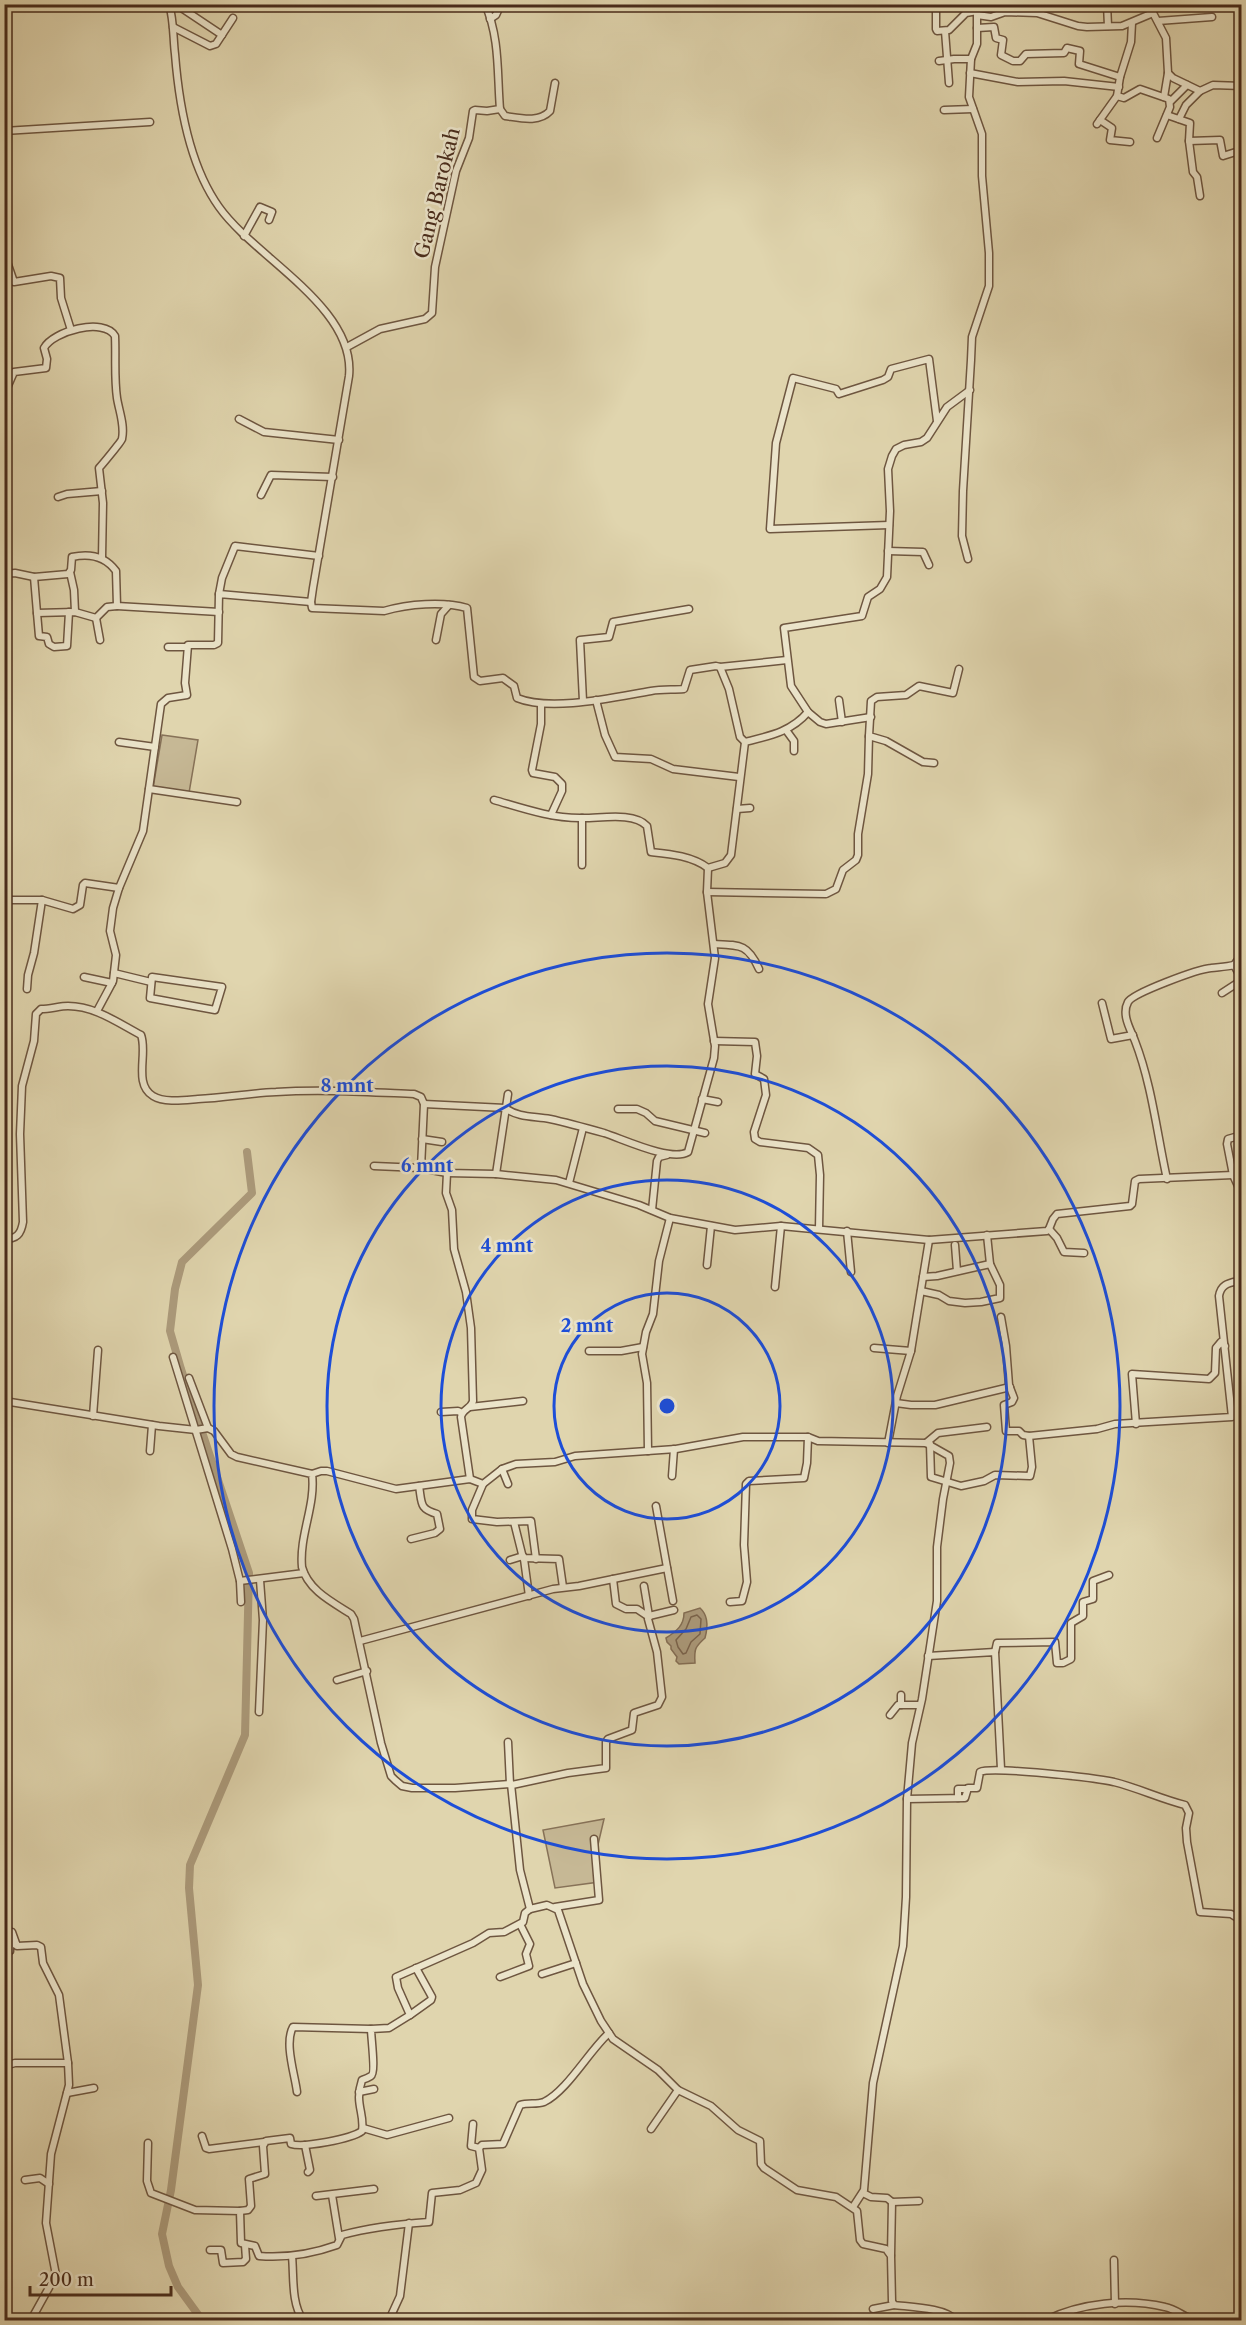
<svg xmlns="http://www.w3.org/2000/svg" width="1246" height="2325" font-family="'Libre Caslon Text',serif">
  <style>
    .green { fill: #c6b895; stroke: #877258; stroke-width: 1.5 }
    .water { fill: #ac9b7c; stroke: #846e55; stroke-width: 1.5 }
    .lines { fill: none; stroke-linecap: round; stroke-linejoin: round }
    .shore { stroke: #7a634c; stroke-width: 1.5 }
    .river { stroke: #ac9b7c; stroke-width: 8 }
    .street-casing { stroke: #6e5640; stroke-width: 9 }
    .street { stroke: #ebe4ca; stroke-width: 6 }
    .ring { fill: none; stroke: #1d4ed8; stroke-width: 3 }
    .labels { text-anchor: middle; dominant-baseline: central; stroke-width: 5; stroke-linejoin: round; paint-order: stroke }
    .street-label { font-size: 20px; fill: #482b1b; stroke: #ebe4ca }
    .centre { fill: #1d4ed8; stroke: #ebe4ca; stroke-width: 3 }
    .ring-label { font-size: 18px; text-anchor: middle; font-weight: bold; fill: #1d4ed8; stroke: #ebe4ca; stroke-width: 5; stroke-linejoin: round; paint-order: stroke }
  </style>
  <rect width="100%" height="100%" fill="#e0d5ae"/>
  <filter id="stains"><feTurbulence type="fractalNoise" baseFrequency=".00333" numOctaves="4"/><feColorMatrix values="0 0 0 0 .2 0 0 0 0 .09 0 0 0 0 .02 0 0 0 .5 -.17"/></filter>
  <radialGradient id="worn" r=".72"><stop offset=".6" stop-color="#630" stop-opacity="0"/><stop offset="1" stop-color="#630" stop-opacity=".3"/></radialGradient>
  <g class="green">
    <polygon points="162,735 198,740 189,793 153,788"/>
    <polygon points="604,1819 596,1853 599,1882 555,1888 543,1830"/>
  </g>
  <path class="water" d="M700 1608C709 1616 708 1627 705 1638 695 1647 694 1649 695 1663L679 1664 676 1661 677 1657 671 1649V1646L667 1642 666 1638C677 1631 684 1625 684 1613Z"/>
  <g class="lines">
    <polygon class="shore" points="697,1615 701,1619 700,1634 691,1642 686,1653 683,1654 678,1647 676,1640 686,1629 691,1617"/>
    <polyline class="river" points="202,2320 178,2287 169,2266 162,2234 171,2190 198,1985 189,1888 190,1865 245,1735 249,1573 181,1369 170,1331 175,1289 182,1262 252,1193 247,1152"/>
    <defs>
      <g id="street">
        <path d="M169 4C174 21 173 38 175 54 179 105 189 165 219 207 255 258 356 307 349 376L313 588 311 602 312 608 384 611C408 604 443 601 467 608L474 677 480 681 503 678 514 686 517 698C551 712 615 697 651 691 662 689 673 690 684 689L690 670 716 666 720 667 729 689 740 737 745 742"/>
        <polyline points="936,4 936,29 937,31 949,30 966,13 977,11"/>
        <polyline points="1107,4 1108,26"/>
        <polyline points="1152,4 1153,13 1166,38 1168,73 1173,78 1200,91 1213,85 1242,86"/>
        <polyline points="183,9 222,35"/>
        <polyline points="977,15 991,17 1005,12 1037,13 1078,26 1087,27 1122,26 1153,13"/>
        <polyline points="490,19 496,15 501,4"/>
        <polyline points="1158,21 1212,17"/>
        <polyline points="173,27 210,46 216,44 233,18"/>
        <polyline points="977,28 994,27 996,38 1003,40 1001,55 1013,61 1020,61 1026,54 1064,53 1067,48 1080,51 1079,64 1120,77 1117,96 1097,124"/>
        <polyline points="945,31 949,83"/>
        <polyline points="939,61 954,59 971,59"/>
        <polyline points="970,73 1018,82 1064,81 1119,87"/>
        <polyline points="1120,77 1131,42 1132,23"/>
        <polyline points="1117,96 1124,98 1140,89 1169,99 1170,107 1157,138"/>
        <polyline points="1164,97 1168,73"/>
        <polyline points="1171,101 1187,85"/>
        <path d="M500 109 505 116C520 118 539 123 550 111L555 83"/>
        <polyline points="944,110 973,109"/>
        <polyline points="1167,115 1190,123 1189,141 1220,140 1223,156 1242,150"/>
        <polyline points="1179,119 1186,105 1200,91"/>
        <polyline points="1100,120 1112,128 1110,140 1130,142"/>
        <polyline points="4,131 150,122"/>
        <polyline points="1189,141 1193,172 1197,177 1200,196"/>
        <polyline points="244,236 260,207 272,212 269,220"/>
        <polyline points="4,253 14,282 51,276 60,278 61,298 71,330"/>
        <path d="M347 347 380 329 425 319 432 313 435 267 456 171 469 138 473 111 475 110 487 111 500 109C497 73 500 38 485 4"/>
        <path d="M4 390 7 388 14 372 46 368 47 359 44 348C53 331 104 317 115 336 116 356 114 377 117 398 119 411 125 425 122 439 121 442 101 466 99 468L103 503 102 558"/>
        <polyline points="239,419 264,432 339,440"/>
        <polyline points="261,495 271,475 333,477"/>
        <polyline points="58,497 67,494 102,491"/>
        <polyline points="889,525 770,529 776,443 793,378 836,389 839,394 883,380 888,377 891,369 929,359 937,421"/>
        <polyline points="888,551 923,552 929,565"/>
        <polyline points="968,559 962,536 963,491 971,360 972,337 989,286 989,253 982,176 982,134 969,97 971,59 977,44 977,4"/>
        <polyline points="70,572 74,590 75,612"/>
        <path d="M4 574 15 573 34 577 68 574 71 570 72 557C90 553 105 556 116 571L117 606 219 612"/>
        <polyline points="34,577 37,613 75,612 96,618 107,607 117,606"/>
        <polyline points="219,594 222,578 235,546 319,556"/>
        <polyline points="37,613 39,636 47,637 49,644 54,647 67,646 69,612"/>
        <polyline points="96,618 100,640"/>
        <polyline points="436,640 441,614 449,605"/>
        <polyline points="168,647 187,647"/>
        <polyline points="720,667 787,660"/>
        <polyline points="596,700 605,735 615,757 651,759 673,769 739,777"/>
        <polyline points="839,700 842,722"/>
        <polyline points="583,701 580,640 609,637 613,622 689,609"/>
        <polyline points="541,704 541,724 532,770 533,773 555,777 562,784 562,791 551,815"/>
        <polyline points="808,712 791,686 784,628 862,616 868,597 880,589 887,577 890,511 888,469 892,456 896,449 904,445 921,442 927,438 947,407 970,390"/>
        <polyline points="786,730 794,741 794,751"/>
        <polyline points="119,742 155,747"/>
        <polyline points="934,763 923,762 886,741 869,736 871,701 877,697 906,695 919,686 953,693 959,669"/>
        <polyline points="149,789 237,802"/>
        <path d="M494 800C522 808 550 818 580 818 598 819 633 811 647 826L651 852C670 854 692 856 708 868L725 863 731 855 745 742C769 736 791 732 808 712L820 722 826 724 871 717"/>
        <polyline points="737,809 750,808"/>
        <polyline points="582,818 582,865"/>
        <polyline points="707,892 826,894 836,889 843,870 856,860 858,855 858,834 868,774 869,736"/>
        <polyline points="4,900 42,900 34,953 28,975 27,989"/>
        <polyline points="42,900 73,909 80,905 83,885 85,883 119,888"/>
        <path d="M714 944C740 945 748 944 759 969"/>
        <polyline points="1234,965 1242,980"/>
        <polyline points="114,973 151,982"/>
        <polyline points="84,977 112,983 113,981 116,955 110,931 113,908 119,888 143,831 161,704 168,698 187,695 185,683 188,645 214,645 218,643 219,594 311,602"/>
        <polygon points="152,977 222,987 215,1010 150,998"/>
        <polyline points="1222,993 1242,980"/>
        <polyline points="1102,1003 1111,1039 1133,1035"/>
        <polyline points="97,1011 112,983"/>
        <polyline points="714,1041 755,1042 757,1056 755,1074 764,1079 766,1095 754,1132 755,1139 760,1142 808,1148 818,1155 820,1175 819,1229"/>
        <polyline points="702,1099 718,1102"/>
        <path d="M424 1104 505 1108C519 1118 534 1116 550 1119 568 1123 586 1128 604 1133 623 1139 671 1162 688 1152L714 1058 715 1046 708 1004 715 958 707 892 708 868"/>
        <polyline points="618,1109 637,1109 646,1113 655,1121 705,1133"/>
        <polyline points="1242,1135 1228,1139 1227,1144 1233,1175 1238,1186 1242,1187"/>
        <polyline points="422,1139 442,1142"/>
        <polyline points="374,1166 421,1168"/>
        <path d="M447 1173 446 1193 452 1210 454 1249 466 1292 471 1328 473 1401C471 1409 462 1409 461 1417L470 1479"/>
        <polyline points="496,1174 508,1094"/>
        <path d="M1167 1179C1157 1134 1152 1085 1135 1041 1131 1030 1121 1015 1128 1002 1133 993 1198 969 1211 968 1218 967 1226 967 1234 965L1239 958 1240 947"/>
        <polyline points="569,1183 583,1128"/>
        <polyline points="652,1210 657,1161 659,1157 667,1155"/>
        <polyline points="1049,1229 1057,1238 1064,1252 1084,1253"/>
        <polyline points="847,1231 851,1272"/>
        <path d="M4 1239C17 1239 21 1234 23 1222L20 1134 22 1086 34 1041 36 1014 41 1009C50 1009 60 1006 68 1006 95 1006 118 1023 141 1035 148 1053 133 1084 153 1096 164 1103 185 1100 198 1099 224 1098 250 1093 276 1092 321 1089 368 1092 414 1094L421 1097 424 1104 421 1168 447 1173 496 1174 556 1180 639 1205 670 1218 735 1230 781 1226 929 1240 1047 1231 1049 1229 1053 1219 1057 1214 1130 1206 1132 1204 1135 1181 1139 1179 1233 1175"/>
        <polyline points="955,1245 957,1271"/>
        <polyline points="707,1265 711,1226"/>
        <polyline points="923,1277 937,1276 990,1264"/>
        <polyline points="4,1278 4,1326"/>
        <polyline points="775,1287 781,1226"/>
        <polyline points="921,1291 939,1295 949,1301 965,1303 981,1302 1000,1298 1000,1285 990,1264 987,1235"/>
        <path d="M1001 1317 1006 1346 1009 1385 1014 1398 1012 1402 1004 1405 1006 1431H1019L1023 1435 1029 1436 1097 1429 1115 1424 1232 1417 1219 1296C1221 1283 1230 1283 1242 1280"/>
        <polyline points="874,1348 911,1351"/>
        <polyline points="589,1351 621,1351 643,1347"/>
        <polyline points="173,1357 232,1549 240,1581 241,1602"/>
        <polyline points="189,1378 208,1428"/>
        <path d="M4 1401 159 1426 196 1430 208 1428 214 1431 231 1454 237 1457 312 1474C316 1505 299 1535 302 1567 308 1590 332 1602 351 1614L354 1619 381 1743 391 1776 395 1780 402 1786 412 1788H455L511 1784 520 1870 530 1909 547 1905 558 1910 583 1984 601 2021 613 2039 658 2070 678 2090 711 2106 738 2130 760 2141 761 2164 764 2168 797 2190 836 2197 857 2211 860 2240 863 2244 886 2249 891 2256 892 2301 894 2305C909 2307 947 2308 955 2320"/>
        <polyline points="896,1403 911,1405 935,1405 1010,1387"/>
        <polyline points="470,1407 523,1401"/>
        <polyline points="441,1412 458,1411 462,1413"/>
        <polyline points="93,1416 98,1350"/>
        <polyline points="1136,1424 1132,1374 1209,1379 1215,1373 1216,1348 1221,1342 1225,1346"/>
        <polyline points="888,1443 897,1396 911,1351 929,1240"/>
        <polyline points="926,1443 938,1433 987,1427"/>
        <polyline points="930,1444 931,1477 961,1486 984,1481 995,1475 1030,1476 1032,1467 1029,1436"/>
        <polyline points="150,1451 152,1425"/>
        <polyline points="648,1451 647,1383 642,1354 646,1332 653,1314 659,1261 670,1218"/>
        <polyline points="502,1469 508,1484"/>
        <polyline points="312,1474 321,1471 327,1471 396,1489 470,1479 483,1484 502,1469 516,1464 555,1462 575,1456 676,1449 743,1437 808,1437 818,1441 926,1443 949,1456 950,1463 943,1499 937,1547 937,1601 922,1699 912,1743 907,1799 906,1897 903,1946 873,2083 864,2190 853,2207"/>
        <polyline points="672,1476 674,1449"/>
        <polyline points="483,1484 472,1510 472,1519 497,1522 531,1521 536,1559"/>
        <polyline points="656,1506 673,1601"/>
        <polyline points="514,1522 523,1558 559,1559 563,1587"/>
        <path d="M411 1539 435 1533 440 1529 437 1514C419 1509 422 1503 419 1486"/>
        <polyline points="524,1559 529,1596"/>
        <polyline points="510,1560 523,1556"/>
        <polyline points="613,1579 616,1604 626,1609 637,1609 649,1617"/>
        <polyline points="240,1581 304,1573"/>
        <polyline points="644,1586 649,1616"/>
        <polyline points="730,1602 742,1601 747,1582 744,1545 746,1484 749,1481 804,1478 807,1463 808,1437"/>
        <polyline points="360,1641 553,1589 579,1586 667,1568"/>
        <polyline points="995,1652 997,1643 1055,1642 1057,1663 1063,1663 1071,1659 1071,1623 1083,1616 1083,1602 1093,1599 1093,1581 1109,1575"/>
        <polyline points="928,1656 995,1652 1001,1769"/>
        <polyline points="337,1680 367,1671"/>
        <polyline points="901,1695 901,1705"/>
        <polyline points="259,1712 263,1620 260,1580"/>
        <polyline points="890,1715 898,1705 920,1705"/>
        <polyline points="508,1742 510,1784"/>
        <polyline points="512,1785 568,1773 606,1768 606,1742 608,1739 632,1730 634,1713 658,1705 662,1697 657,1652 648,1619 649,1616 674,1610"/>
        <polyline points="958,1798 958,1789 967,1789"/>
        <path d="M907 1799 965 1798 968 1788H977L980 1772C992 1766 1096 1778 1114 1782 1138 1788 1161 1799 1185 1805L1189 1813 1186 1828 1187 1842 1200 1912 1231 1914 1242 1921"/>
        <polyline points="555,1907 599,1900 594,1839"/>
        <polyline points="4,1931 12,1932 17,1946 37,1945 41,1947 43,1963 59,1995 68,2063 69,2085 51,2154 46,2223 56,2275 31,2320"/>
        <polyline points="4,1953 10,1951 10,1943 16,1945"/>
        <polyline points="542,1974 576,1963"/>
        <polyline points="500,1977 529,1966 526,1954 530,1944 520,1924"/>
        <polyline points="410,2015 431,2000 432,1997 416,1968"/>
        <polyline points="4,2066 15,2063 68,2063"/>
        <path d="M297 2092C295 2075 284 2043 293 2027L371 2029"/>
        <polyline points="359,2092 374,2089"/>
        <polyline points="67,2093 94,2088"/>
        <polyline points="473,2124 471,2146 479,2148"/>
        <polyline points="363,2128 387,2135 449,2118"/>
        <polyline points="651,2129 678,2090"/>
        <polyline points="202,2136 206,2148 209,2149 264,2142"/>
        <path d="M148 2143 147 2181 151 2193 195 2210 240 2211 241 2243 255 2246 259 2256C285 2258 312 2254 337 2245L342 2235C371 2227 399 2224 429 2222L432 2193 460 2190 476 2183 482 2170 479 2148 482 2145 503 2144 520 2105C528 2102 536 2105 544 2102 567 2091 589 2051 609 2033"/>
        <polyline points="305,2145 310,2170 308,2172"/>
        <polyline points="25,2180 40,2178 49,2184"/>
        <polyline points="863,2193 871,2197 887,2198 892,2202 919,2201"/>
        <polyline points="332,2195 339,2238"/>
        <polyline points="316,2196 374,2189"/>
        <path d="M240 2211 248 2210 251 2206 249 2179 265 2174 263 2146 266 2141 290 2138 291 2144C303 2148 351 2139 362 2131 365 2113 354 2104 362 2080 365 2079 368 2078 371 2076 376 2073 371 2037 371 2029L389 2028 410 2015 398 1988 396 1977 473 1943 489 1933 504 1932 523 1922 525 1913 530 1909"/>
        <polyline points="210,2250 221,2250 223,2263 243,2262 246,2259 245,2245"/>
        <polyline points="891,2255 892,2202"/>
        <path d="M292 2256C294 2276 291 2303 303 2320"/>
        <polyline points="1114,2260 1115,2304"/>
        <polyline points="873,2309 894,2305"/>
        <polyline points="389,2320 400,2296 409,2223"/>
        <path d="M1046 2320C1081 2303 1127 2298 1165 2307 1176 2309 1184 2317 1194 2320"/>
      </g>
    </defs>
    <use href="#street" class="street-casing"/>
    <use href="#street" class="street"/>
  </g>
  <g class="ring">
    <circle cx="667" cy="1406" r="113"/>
    <circle cx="667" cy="1406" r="226"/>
    <circle cx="667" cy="1406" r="340"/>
    <circle cx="667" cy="1406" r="453"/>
  </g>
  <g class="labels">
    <g class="street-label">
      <text transform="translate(437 193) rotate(-76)">Gang Barokah</text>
    </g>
  </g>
  <circle cx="667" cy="1406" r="9" class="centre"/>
  <g class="ring-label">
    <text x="347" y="1092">8 mnt</text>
    <text x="427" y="1172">6 mnt</text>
    <text x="507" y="1252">4 mnt</text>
    <text x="587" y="1332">2 mnt</text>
  </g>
  <rect width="1246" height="2325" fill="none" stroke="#e0d5ae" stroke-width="24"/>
  <rect x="6" y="6" width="1234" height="2313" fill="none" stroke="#482b1b" stroke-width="3"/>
  <rect x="12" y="12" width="1222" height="2301" fill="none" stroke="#482b1b" stroke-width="1.5"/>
  <path d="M30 2286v9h141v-9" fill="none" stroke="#482b1b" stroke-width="3"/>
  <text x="39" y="2286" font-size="18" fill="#482b1b" stroke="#ebe4ca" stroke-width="4.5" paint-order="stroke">200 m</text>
  <rect width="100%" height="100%" filter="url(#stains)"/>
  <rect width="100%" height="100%" fill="url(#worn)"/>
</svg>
